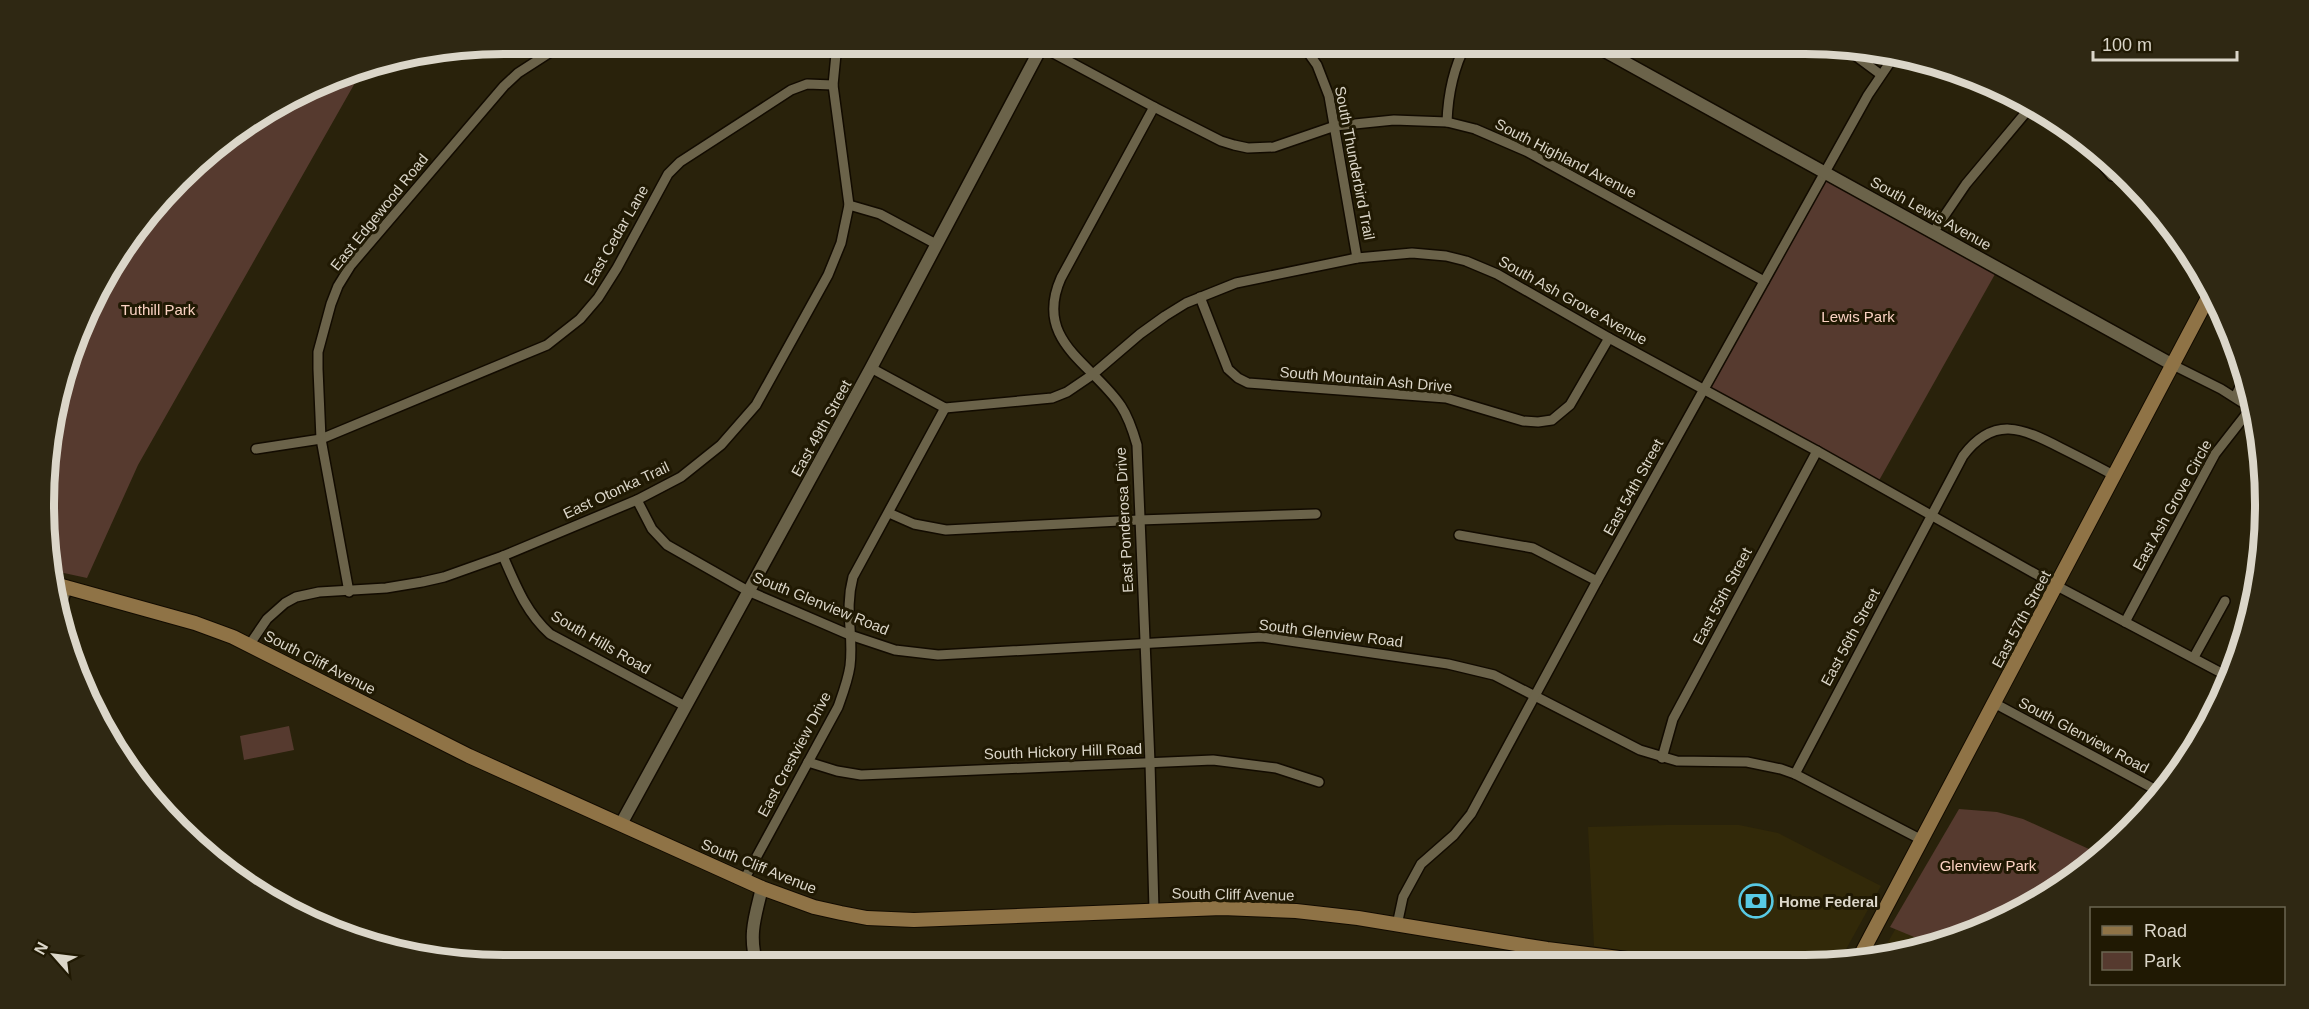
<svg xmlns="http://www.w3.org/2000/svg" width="2309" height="1009" font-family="Arial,sans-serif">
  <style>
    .built { fill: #322909 }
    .green { fill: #563a2f }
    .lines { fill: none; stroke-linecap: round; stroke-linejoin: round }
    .minor-casing { stroke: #120b00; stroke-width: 12 }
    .tertiary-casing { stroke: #120b00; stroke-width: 15 }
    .secondary-casing { stroke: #120b00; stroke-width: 16 }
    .minor { stroke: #6b634a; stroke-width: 9 }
    .tertiary { stroke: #6b634a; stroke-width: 12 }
    .secondary { stroke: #8f7346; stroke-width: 14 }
    .labels { text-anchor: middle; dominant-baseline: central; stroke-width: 6; stroke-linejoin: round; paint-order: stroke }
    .street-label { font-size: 15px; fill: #dbd6c9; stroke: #201903 }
    .park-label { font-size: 15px; fill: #fbd3c3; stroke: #201903 }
    .poi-label { font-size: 15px; font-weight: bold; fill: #dbd6c9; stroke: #201903; text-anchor: start }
    .rim { fill: none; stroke: #dbd6c9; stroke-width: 8 }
  </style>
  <rect width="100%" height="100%" fill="#29220b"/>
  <g class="built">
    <polygon points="1666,825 1739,825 1778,833 1881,886 1839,962 1694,962 1594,946 1588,827"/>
    <polygon points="1896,928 1932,943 1879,958"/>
  </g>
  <g class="green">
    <polygon points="364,67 138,465 87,578 50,570 44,504 52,415 105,274 201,158 274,105 356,68"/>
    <polygon points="1826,172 1999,267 1877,484 1704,391"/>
    <polygon points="289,726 294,750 244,760 240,736"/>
    <polygon points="1959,809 1997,812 2023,819 2102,855 1981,930 1931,944 1890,927"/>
  </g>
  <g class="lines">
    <defs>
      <g id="minor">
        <polyline points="1302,44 1317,65 1329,96 1357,258"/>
        <polyline points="1042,47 1154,107 1221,141 1234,145 1248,148 1274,147 1335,126 1394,120 1447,122 1475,129 1526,151 1764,281"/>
        <polyline points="1849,51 1880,74"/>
        <path d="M1154 107 1061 278C1033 341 1092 363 1121 406 1129 418 1133 431 1137 445L1150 763 1154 910"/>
        <path d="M1447 122C1448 93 1453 69 1466 44"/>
        <polyline points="2079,137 2112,176"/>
        <polyline points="849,205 880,214 936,244"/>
        <polyline points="1934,231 1966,184 2033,104"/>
        <polyline points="1200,297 1228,369 1238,378 1248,383 1446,398 1523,421 1538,422 1552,420 1570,405 1609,338"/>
        <polyline points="2173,365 2221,389 2254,410"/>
        <polyline points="871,368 945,408 1052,398 1067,392 1092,375 1140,334 1165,316 1186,303 1236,283 1357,258 1412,253 1446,256 1466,261 1497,274 1609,338 1817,451 2057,586 2229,677"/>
        <polyline points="2235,397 2246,375"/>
        <polyline points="256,449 321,439 547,345 580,319 598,298 617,268 668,174 680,162 791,90 807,84 833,85"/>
        <polyline points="637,500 652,529 667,545 748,591 850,635 895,650 938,655 1262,637 1448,664 1494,675 1640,750 1677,761 1747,762 1781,769 1795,774 1922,840"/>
        <polyline points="889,513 914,524 946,530 1139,520 1316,514"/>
        <polyline points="1459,535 1533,548 1597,581"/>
        <path d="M503 556C516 586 526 612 550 634L685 706"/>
        <polyline points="349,592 321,439 318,369 318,352 331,304 338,286 351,265 504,86 518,73 563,44"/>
        <polyline points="60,615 67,587"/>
        <polyline points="2125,622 2215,454 2251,408"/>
        <polyline points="250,644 267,619 285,603 296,597 319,592 386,588 422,582 444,577 503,556 637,500 681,477 721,445 756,405 828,275 841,243 849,205 833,85 837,44"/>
        <polyline points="2194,657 2225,601"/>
        <polyline points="1994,703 2160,792"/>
        <polyline points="1662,758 1673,719 1817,451"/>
        <polyline points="808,762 837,771 861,775 1213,760 1276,768 1319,782"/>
        <path d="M1795 774 1963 456C1994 415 2022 428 2061 448 2079 457 2097 466 2115 476"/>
        <path d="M744 880 838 707C843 693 848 680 850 666 854 634 844 611 853 577L945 408"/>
        <polyline points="1397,925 1403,897 1421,864 1454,835 1471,814 1597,581 1868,95 1893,58"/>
        <polyline points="1546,962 1547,949"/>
      </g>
      <g id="tertiary">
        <polyline points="1592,44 2173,365"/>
        <polyline points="621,824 871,368 1043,44"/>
        <path d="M757 965C748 935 755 917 762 888"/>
      </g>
      <g id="secondary">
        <polyline points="51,583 195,623 233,637 469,756 762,888 814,907 841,913 867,918 914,920 1222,908 1296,911 1358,918 1547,949 1651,962"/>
        <polyline points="1857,962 2212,290"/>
      </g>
    </defs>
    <use href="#minor" class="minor-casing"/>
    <use href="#tertiary" class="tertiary-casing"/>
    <use href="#secondary" class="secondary-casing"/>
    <use href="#minor" class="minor"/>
    <use href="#tertiary" class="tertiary"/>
    <use href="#secondary" class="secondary"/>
  </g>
  <defs>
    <symbol id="bank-ring" viewBox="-11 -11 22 22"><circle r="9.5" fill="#201903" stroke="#58c9e4" stroke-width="1.5"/><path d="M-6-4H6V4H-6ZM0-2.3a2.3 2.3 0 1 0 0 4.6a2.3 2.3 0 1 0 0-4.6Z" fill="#58c9e4"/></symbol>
  </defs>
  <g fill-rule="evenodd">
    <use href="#bank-ring" x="1737" y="882" width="38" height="38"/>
  </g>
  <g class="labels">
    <g class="street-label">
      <text transform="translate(1566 158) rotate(27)">South Highland Avenue</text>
      <text transform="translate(1355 163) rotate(79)">South Thunderbird Trail</text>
      <text transform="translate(379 212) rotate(-51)">East Edgewood Road</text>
      <text transform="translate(1931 213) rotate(29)">South Lewis Avenue</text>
      <text transform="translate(616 235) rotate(-60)">East Cedar Lane</text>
      <text transform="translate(1573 300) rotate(29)">South Ash Grove Avenue</text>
      <text transform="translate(1366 379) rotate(5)">South Mountain Ash Drive</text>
      <text transform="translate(821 428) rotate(-61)">East 49th Street</text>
      <text transform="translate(1633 487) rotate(-61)">East 54th Street</text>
      <text transform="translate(616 490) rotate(-25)">East Otonka Trail</text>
      <text transform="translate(2172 505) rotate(-61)">East Ash Grove Circle</text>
      <text transform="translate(1124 520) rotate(-93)">East Ponderosa Drive</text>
      <text transform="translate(1722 596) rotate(-62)">East 55th Street</text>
      <text transform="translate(821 603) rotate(22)">South Glenview Road</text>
      <text transform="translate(2021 619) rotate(-62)">East 57th Street</text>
      <text transform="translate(1331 633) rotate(7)">South Glenview Road</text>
      <text transform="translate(1850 637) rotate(-62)">East 56th Street</text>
      <text transform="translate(601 642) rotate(30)">South Hills Road</text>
      <text transform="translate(320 662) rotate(27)">South Cliff Avenue</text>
      <text transform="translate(2084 735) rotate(28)">South Glenview Road</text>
      <text transform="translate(1063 751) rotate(-2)">South Hickory Hill Road</text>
      <text transform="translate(794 754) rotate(-62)">East Crestview Drive</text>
      <text transform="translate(759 866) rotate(22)">South Cliff Avenue</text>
      <text transform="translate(1233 894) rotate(1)">South Cliff Avenue</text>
    </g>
    <g class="park-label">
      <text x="158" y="309">Tuthill Park</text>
      <text x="1858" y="316">Lewis Park</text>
      <text x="1988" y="865">Glenview Park</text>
    </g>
    <g class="poi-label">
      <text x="1779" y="901">Home Federal</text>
    </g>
  </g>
  <path d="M0 0H2309V1009H0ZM504 54H1805A450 450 0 0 1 2255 504V505A450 450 0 0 1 1805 955H504A450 450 0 0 1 54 505V504A450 450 0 0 1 504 54Z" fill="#2f2813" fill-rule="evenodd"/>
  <path class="rim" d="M504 54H1805A450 450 0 0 1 2255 504V505A450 450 0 0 1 1805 955H504A450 450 0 0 1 54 505V504A450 450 0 0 1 504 54Z"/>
  <rect x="2090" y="907" width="195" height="78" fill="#201903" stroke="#6b6552" stroke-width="1.5"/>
  <rect x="2102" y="926" width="30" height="9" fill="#8f7346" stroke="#6b6552" stroke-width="1.5"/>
  <text x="2144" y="937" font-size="18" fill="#dbd6c9">Road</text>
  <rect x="2102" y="952" width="30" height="18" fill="#563a2f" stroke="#6b6552" stroke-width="1.5"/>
  <text x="2144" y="967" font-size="18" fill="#dbd6c9">Park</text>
  <g transform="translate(54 955) rotate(298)" stroke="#201903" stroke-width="4.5" paint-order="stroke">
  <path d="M0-4.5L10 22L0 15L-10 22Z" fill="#dbd6c9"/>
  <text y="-9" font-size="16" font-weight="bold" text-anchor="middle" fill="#dbd6c9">N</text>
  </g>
  <path d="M2093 51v9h144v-9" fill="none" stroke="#dbd6c9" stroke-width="3"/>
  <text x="2102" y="51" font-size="18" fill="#dbd6c9" stroke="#201903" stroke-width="4.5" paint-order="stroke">100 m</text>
</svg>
